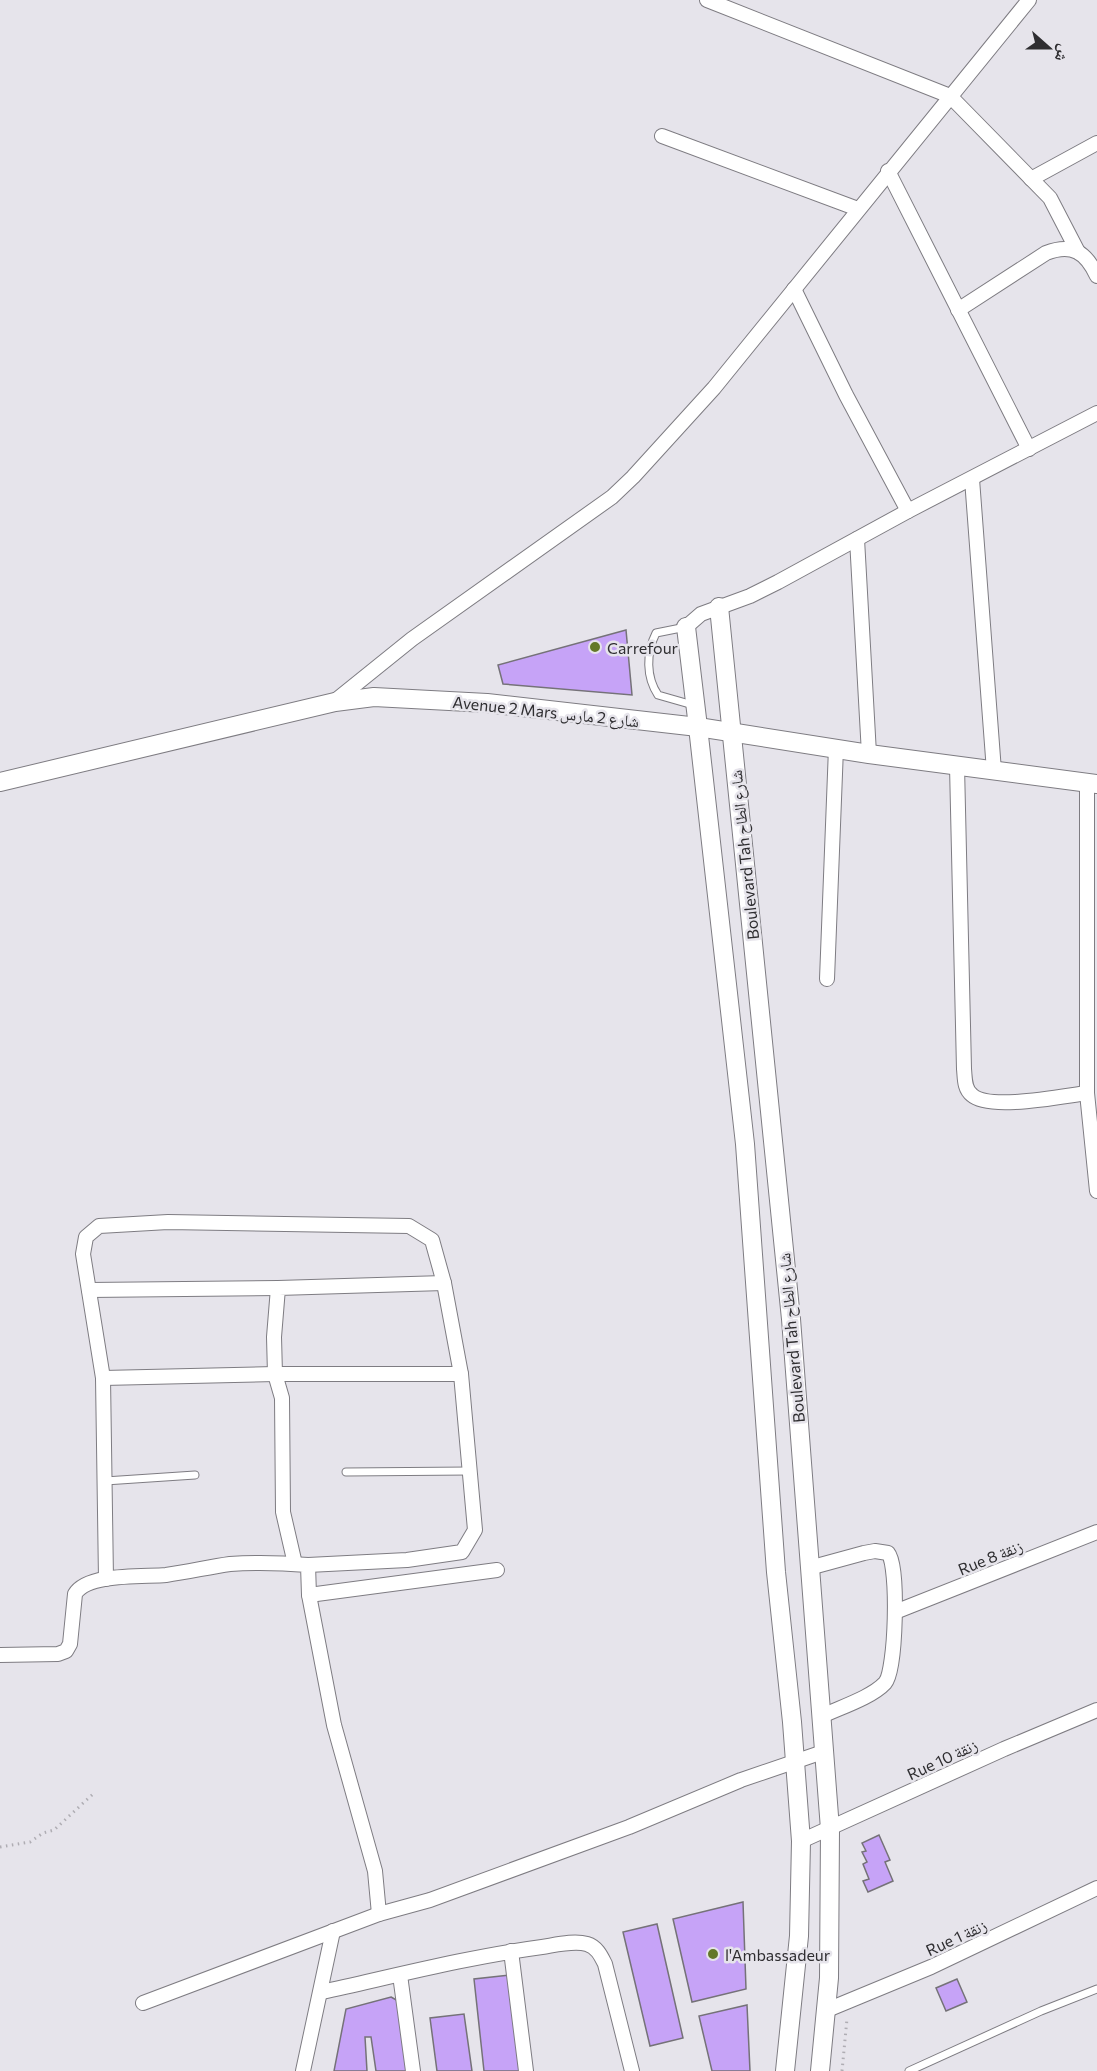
<svg xmlns="http://www.w3.org/2000/svg" width="1097" height="2071" font-family="Commissioner,'Noto Naskh Arabic',sans-serif">
  <style>
    .building { fill: #c6a3f7; stroke: #757278; stroke-width: 1.5 }
    .lines { fill: none; stroke-linecap: round; stroke-linejoin: round }
    .service-casing { stroke: #7e7c82; stroke-width: 9 }
    .minor-casing { stroke: #7e7c82; stroke-width: 16 }
    .tertiary-casing { stroke: #7e7c82; stroke-width: 20 }
    .path { stroke: #afadb3; stroke-width: 3; stroke-dasharray: 1.5 4.5; stroke-linecap: butt }
    .service { stroke: #fff; stroke-width: 7 }
    .minor { stroke: #fff; stroke-width: 14 }
    .tertiary { stroke: #fff; stroke-width: 18 }
    .poi-dot { fill: #637828; stroke: #e6e4eb; stroke-width: 2 }
    .labels { text-anchor: middle; dominant-baseline: central; stroke-width: 5; stroke-linejoin: round; paint-order: stroke }
    .poi-label { font-size: 16px; fill: #2f2e31; stroke: #e6e4eb; text-anchor: start }
    .street-label { font-size: 16px; fill: #2f2e31; stroke: #e6e4eb }
  </style>
  <rect width="100%" height="100%" fill="#e6e4eb"/>
  <g class="building">
    <polygon points="626,630 632,695 503,684 498,665"/>
    <polygon points="879,1835 890,1860 885,1862 893,1881 868,1892 863,1881 869,1879 863,1864 867,1862 862,1852 866,1851 862,1843"/>
    <polygon points="743,1902 746,1989 692,2002 673,1919"/>
    <polygon points="657,1924 683,2038 650,2046 623,1932"/>
    <polygon points="510,1975 520,2071 484,2071 474,1979"/>
    <polygon points="957,1979 967,2002 946,2011 936,1988"/>
    <polygon points="391,1997 400,2002 411,2071 376,2071 371,2037 365,2037 367,2071 334,2071 346,2009"/>
    <polygon points="747,2005 750,2071 712,2071 699,2016"/>
    <polygon points="464,2014 472,2071 437,2071 430,2018"/>
  </g>
  <g class="lines">
    <defs>
      <g id="service">
        <path d="M686 627 656 633C646 653 646 677 658 695L693 705"/>
        <polyline points="346,1472 470,1471"/>
        <polyline points="105,1481 195,1475"/>
        <polyline points="909,2071 1041,2011 1097,1989"/>
      </g>
      <g id="minor">
        <polyline points="707,0 950,96 1050,198 1078,252"/>
        <polyline points="662,136 858,209"/>
        <polyline points="888,171 1029,449"/>
        <polyline points="1031,179 1097,143"/>
        <polyline points="794,289 846,395 908,511"/>
        <path d="M958 310 1046 253C1072 243 1086 252 1097 276"/>
        <polyline points="972,479 994,771"/>
        <polyline points="857,539 869,754"/>
        <polyline points="686,627 701,614 750,596 778,582 908,511 1097,413"/>
        <polyline points="335,701 412,639 612,497 633,477 714,388 1029,0"/>
        <path d="M957 766 964 1069C965 1078 964 1089 972 1095 989 1111 1063 1096 1087 1093"/>
        <polyline points="1087,783 1087,1093 1097,1191"/>
        <polyline points="827,979 836,748"/>
        <polyline points="89,1290 278,1288"/>
        <polyline points="103,1378 275,1374 461,1374"/>
        <polyline points="295,1564 283,1512 282,1398 275,1374 274,1337 278,1288 444,1283"/>
        <path d="M809 1568 864 1553 875 1551 888 1553C899 1566 896 1671 885 1683 871 1698 838 1708 820 1717"/>
        <polyline points="106,1579 103,1378 83,1254 86,1237 99,1226 168,1222 409,1226 432,1240 444,1283 461,1374 475,1530 462,1552 407,1560 308,1565"/>
        <polyline points="309,1595 497,1570"/>
        <polyline points="895,1612 1097,1532"/>
        <path d="M0 1655 58 1654 66 1651 70 1644 75 1594C87 1573 144 1577 166 1575 188 1572 209 1567 230 1564 256 1562 283 1563 308 1565L309 1595 334 1725 375 1871 379 1914"/>
        <polyline points="801,1841 1004,1749 1097,1710"/>
        <polyline points="511,1951 526,2071"/>
        <polyline points="400,1975 413,2071"/>
        <path d="M322 1992C395 1976 467 1957 542 1947 555 1945 574 1940 587 1944 597 1947 601 1956 605 1964L632 2071"/>
        <polyline points="143,2003 379,1914 430,1900 629,1827 741,1780 823,1752"/>
        <polyline points="827,2010 931,1967 1097,1888"/>
        <polyline points="303,2071 333,1931"/>
      </g>
      <g id="tertiary">
        <polyline points="719,607 791,1319 830,1829 829,1978 820,2071"/>
        <polyline points="686,627 698,727 745,1144 776,1572 792,1722 801,1841 799,1936 785,2071"/>
        <polyline points="0,782 335,702 374,697 487,703 698,727 869,754 1097,784"/>
      </g>
    </defs>
    <use href="#service" class="service-casing"/>
    <use href="#minor" class="minor-casing"/>
    <use href="#tertiary" class="tertiary-casing"/>
    <g class="path">
      <polyline points="0,1847 30,1842 43,1833 54,1830 93,1794"/>
      <polyline points="842,2071 847,2019"/>
    </g>
    <use href="#service" class="service"/>
    <use href="#minor" class="minor"/>
    <use href="#tertiary" class="tertiary"/>
  </g>
  <g class="poi-dot">
    <circle cx="595" cy="647" r="6"/>
    <circle cx="713" cy="1954" r="6"/>
  </g>
  <g class="labels">
    <g class="poi-label">
      <text x="607" y="647">Carrefour</text>
      <text x="725" y="1954">l'Ambassadeur</text>
    </g>
    <g class="street-label">
      <text transform="translate(546 711) rotate(6)">Avenue 2 Mars شارع 2 مارس</text>
      <text transform="translate(744 855) rotate(-96)">Boulevard Tah شارع الطاح</text>
      <text transform="translate(791 1338) rotate(-95)">Boulevard Tah شارع الطاح</text>
      <text transform="translate(990 1557) rotate(-22)">Rue 8 زنقة</text>
      <text transform="translate(942 1759) rotate(-25)">Rue 10 زنقة</text>
      <text transform="translate(956 1937) rotate(-25)">Rue 1 زنقة</text>
    </g>
  </g>
  <g transform="translate(1049 48) rotate(111)" stroke="#e6e4eb" stroke-width="4.5" paint-order="stroke">
  <path d="M0-4.5L10 22L0 15L-10 22Z" fill="#2f2e31"/>
  <text y="-9" font-size="16" font-weight="bold" text-anchor="middle" fill="#2f2e31">ش</text>
  </g>
</svg>
